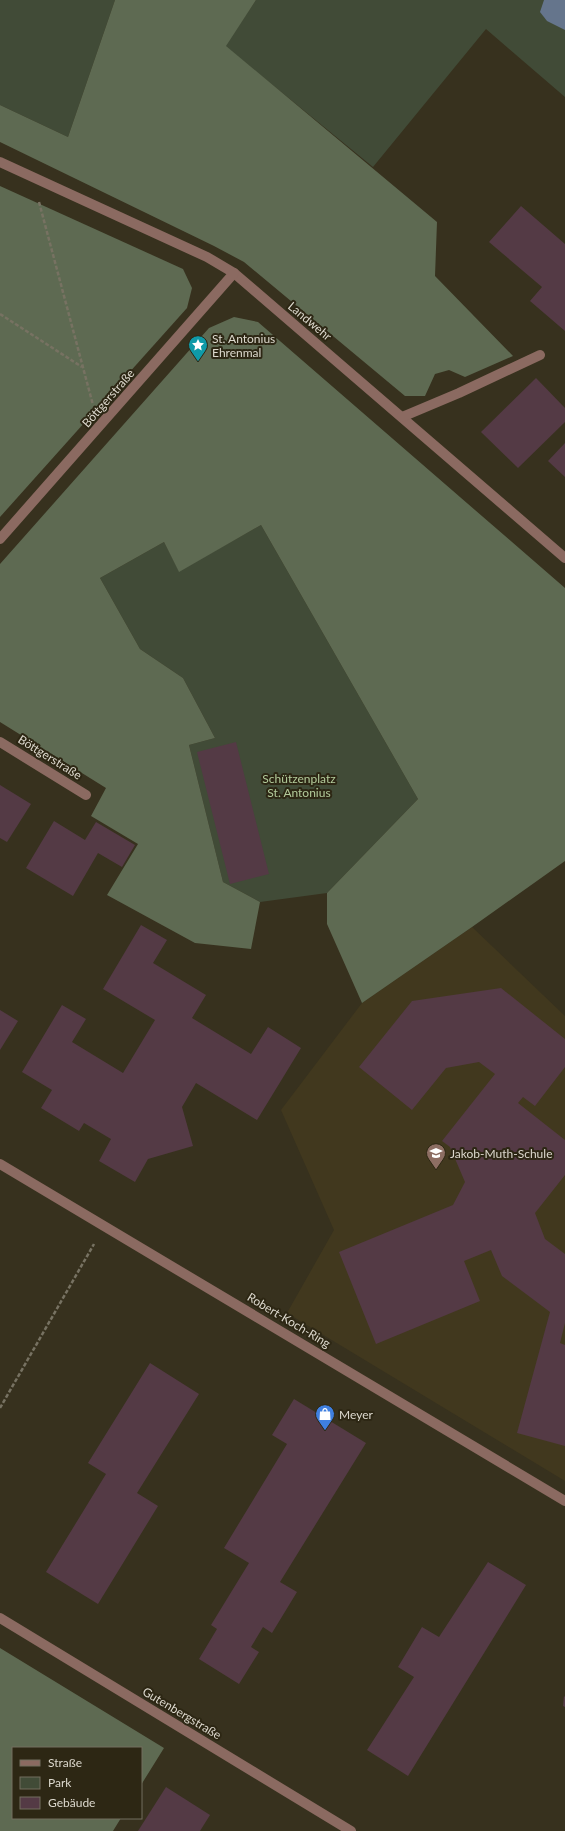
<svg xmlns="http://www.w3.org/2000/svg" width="565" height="1831" font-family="Lato,sans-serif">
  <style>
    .built { fill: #41381e }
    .green { fill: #414b37 }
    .forest { fill: #5e6a52 }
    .water { fill: #65758c }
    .building { fill: #543a45 }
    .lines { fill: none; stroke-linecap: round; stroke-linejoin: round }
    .path { stroke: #777262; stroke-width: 2.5; stroke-dasharray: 4 2; stroke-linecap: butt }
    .minor { stroke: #8b6a61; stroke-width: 10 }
    .labels { text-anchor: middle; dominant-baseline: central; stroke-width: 4; stroke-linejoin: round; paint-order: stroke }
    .street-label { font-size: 12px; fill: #ddd9ce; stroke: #2d2714 }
    .poi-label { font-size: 12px; fill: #ddd9ce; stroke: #2d2714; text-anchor: start }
    .park-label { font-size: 12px; fill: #b3cb9b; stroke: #2d2714 }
  </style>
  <rect width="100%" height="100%" fill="#37311e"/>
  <polygon class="built" points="472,927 565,1016 565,1481 287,1313 334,1230 281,1110 362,1003"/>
  <g class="green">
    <polygon points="0,0 115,0 68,137 0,105"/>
    <polygon points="256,0 565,0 565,97 486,29 373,167 225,46"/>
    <polygon points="261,525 418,799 327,893 260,902 223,882 189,745 215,738 183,678 140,649 100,578 164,542 179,571"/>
  </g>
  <g class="forest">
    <polygon points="115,0 256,0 226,46 437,222 435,276 513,356 465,377 449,370 435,374 425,396 405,396 244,262 214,246 0,142 0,105 68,137"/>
    <polygon points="0,186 183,269 192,288 187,308 0,517"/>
    <polygon points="234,317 258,322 565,588 565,861 472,927 362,1003 327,924 327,893 418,799 261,525 179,572 164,542 100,578 140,649 183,678 215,738 189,745 223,882 260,902 251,949 195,943 107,895 138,844 91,816 106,788 0,722 0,564 209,328"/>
    <polygon points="0,1648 164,1748 141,1785 141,1748 13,1748 13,1818 121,1818 113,1831 0,1831"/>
  </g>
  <polygon class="water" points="544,0 565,0 565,30 547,21 540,12"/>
  <g class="building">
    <polygon points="521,206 565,244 565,331 530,301 542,287 489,242"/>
    <polygon points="536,378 565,408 565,422 518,468 481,432"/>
    <polygon points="565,443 565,477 548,461"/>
    <polygon points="236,742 269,874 230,884 197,752"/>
    <polygon points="0,785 31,804 7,842 0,838"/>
    <polygon points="54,821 85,840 96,822 135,845 122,867 98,853 73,896 26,868"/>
    <polygon points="141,925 167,940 153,963 206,995 192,1018 251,1054 268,1027 301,1048 257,1120 196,1083 182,1107 193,1146 148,1159 135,1182 99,1161 111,1139 84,1123 79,1131 41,1108 52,1090 22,1072 62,1005 86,1019 72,1042 123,1073 155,1020 103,989"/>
    <polygon points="501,988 565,1039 565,1067 535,1106 523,1097 518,1103 565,1140 565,1175 535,1213 545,1239 565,1254 565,1323 560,1343 565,1345 565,1446 517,1433 550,1312 502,1276 491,1250 464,1261 480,1301 376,1344 339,1252 453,1205 465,1182 450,1147 442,1141 495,1074 479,1062 446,1068 412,1110 359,1067 412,1001"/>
    <polygon points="0,1010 18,1021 0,1050"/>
    <polygon points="150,1363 199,1394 137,1493 158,1506 98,1604 46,1572 106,1474 88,1463"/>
    <polygon points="294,1399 366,1443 280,1582 297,1592 272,1633 263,1627 251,1647 259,1652 239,1684 199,1659 217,1629 211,1625 249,1563 224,1548 287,1444 272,1435"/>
    <polygon points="488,1562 526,1585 408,1776 367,1750 414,1677 398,1667 422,1627 439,1637"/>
    <polygon points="564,1696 565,1697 565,1707 563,1706"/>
    <polygon points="166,1787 210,1815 200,1831 138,1831"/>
  </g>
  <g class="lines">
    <g class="path">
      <polyline points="39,202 93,405"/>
      <polyline points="0,314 82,367"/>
      <polyline points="0,1408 94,1244"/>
    </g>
    <g class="minor">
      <polyline points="0,162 207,257 234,273 565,558"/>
      <polyline points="402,417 459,393 540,355"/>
      <polyline points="0,539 234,273"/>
      <polyline points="0,742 86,795"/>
      <polyline points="0,1164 565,1501"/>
      <polyline points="0,1618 351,1831"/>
    </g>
  </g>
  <defs>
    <symbol id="sight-pin" viewBox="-11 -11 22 30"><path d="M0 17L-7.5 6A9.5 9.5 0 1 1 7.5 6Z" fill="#0f9aa8" stroke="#2d2714"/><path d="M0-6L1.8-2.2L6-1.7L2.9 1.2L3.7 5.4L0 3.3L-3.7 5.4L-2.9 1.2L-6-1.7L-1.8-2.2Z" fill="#fff"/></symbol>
    <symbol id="school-pin" viewBox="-11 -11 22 30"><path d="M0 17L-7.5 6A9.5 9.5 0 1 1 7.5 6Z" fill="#8d6e63" stroke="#2d2714"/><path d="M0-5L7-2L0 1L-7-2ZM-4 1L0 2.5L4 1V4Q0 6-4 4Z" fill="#fff"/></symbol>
    <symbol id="shop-pin" viewBox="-11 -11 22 30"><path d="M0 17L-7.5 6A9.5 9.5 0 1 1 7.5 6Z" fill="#3f7fe0" stroke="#2d2714"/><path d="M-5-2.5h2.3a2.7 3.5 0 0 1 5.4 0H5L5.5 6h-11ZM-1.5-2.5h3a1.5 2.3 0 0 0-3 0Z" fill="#fff"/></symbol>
  </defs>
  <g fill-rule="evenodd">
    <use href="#sight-pin" x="187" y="334" width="22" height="30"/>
    <use href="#school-pin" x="425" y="1142" width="22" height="30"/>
    <use href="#shop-pin" x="314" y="1403" width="22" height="30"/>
  </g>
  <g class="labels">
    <g class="street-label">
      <text transform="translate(310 321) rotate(40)">Landwehr</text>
      <text transform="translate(108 398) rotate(-49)">Böttgerstraße</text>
      <text transform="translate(50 757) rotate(32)">Böttgerstraße</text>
      <text transform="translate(289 1320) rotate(31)">Robert-Koch-Ring</text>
      <text transform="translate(182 1713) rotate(31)">Gutenbergstraße</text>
    </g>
    <g class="poi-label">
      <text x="212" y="338">St. Antonius<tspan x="212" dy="14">Ehrenmal</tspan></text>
      <text x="450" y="1153">Jakob-Muth-Schule</text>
      <text x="339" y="1414">Meyer</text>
    </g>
    <g class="park-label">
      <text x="299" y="778">Schützenplatz<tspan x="299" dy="14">St. Antonius</tspan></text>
    </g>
  </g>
  <rect x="12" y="1747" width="130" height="72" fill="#2d2714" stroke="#736e5e"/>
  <rect x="20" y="1760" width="20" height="6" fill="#8b6a61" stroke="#736e5e"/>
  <text x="48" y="1767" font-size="12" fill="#ddd9ce">Straße</text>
  <rect x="20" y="1777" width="20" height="12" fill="#414b37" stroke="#736e5e"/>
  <text x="48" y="1787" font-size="12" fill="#ddd9ce">Park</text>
  <rect x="20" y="1797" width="20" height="12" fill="#543a45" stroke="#736e5e"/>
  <text x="48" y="1807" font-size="12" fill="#ddd9ce">Gebäude</text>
</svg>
